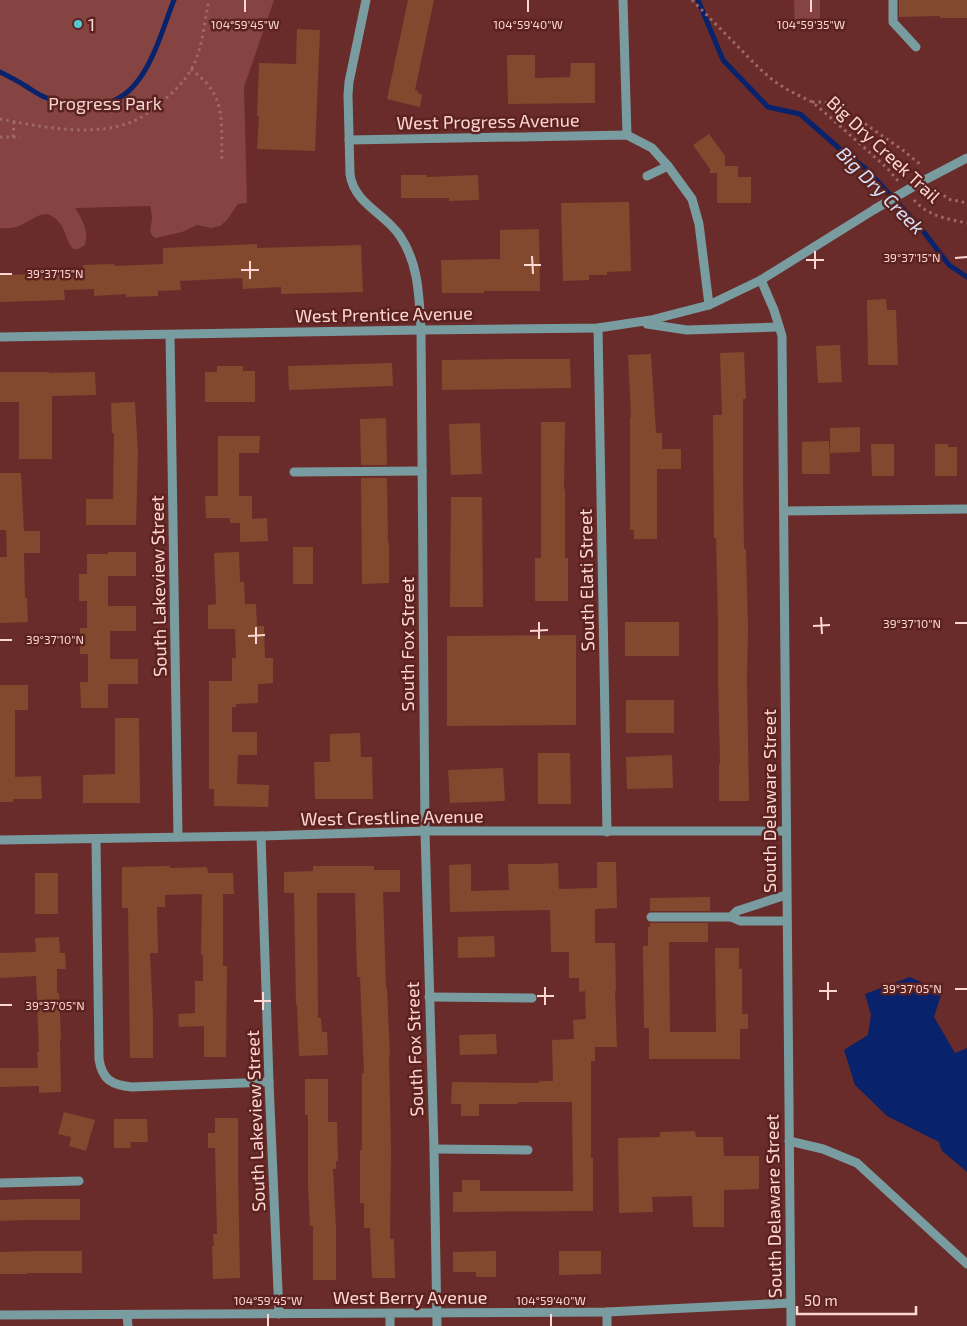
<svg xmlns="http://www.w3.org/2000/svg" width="967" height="1326" font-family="'Exo 2',sans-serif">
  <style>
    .green { fill: #854441 }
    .water { fill: #08226b }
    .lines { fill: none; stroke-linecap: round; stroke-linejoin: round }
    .stream { stroke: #08226b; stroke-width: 5 }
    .building { fill: #82492f }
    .path { stroke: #9e6967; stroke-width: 3; stroke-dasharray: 2.5 4; stroke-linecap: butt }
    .minor { stroke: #799ca0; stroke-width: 9 }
    .minor-bridge { stroke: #799ca0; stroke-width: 9 }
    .ticks { fill: none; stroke: #fed7d4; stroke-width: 2 }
    .poi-dot { fill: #52cbd7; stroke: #5c2220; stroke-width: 2 }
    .labels { text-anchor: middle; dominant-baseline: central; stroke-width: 5; stroke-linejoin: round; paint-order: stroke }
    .poi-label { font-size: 18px; fill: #fed7d4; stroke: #5c2220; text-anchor: start }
    .park-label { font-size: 18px; fill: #f2d5d2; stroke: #5c2220 }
    .street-label { font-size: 18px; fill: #fed7d4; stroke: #5c2220 }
    .water-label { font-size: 19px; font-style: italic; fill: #d7e2f8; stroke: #5c2220 }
    .ticks-label { font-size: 12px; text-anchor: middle; fill: #fed7d4; stroke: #5c2220; stroke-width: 5; stroke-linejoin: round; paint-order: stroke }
  </style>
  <rect width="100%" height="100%" fill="#692c2a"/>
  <g class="green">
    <path d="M0 0H274L244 87 247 203 238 204 227 220 220 226 211 228 197 225 182 232 156 238C147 233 151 227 152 219 152 214 151 210 150 206L75 208C82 219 89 231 85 245L78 249H73C66 241 66 229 58 221 45 207 36 218 23 224 16 228 8 229 0 228Z"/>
    <polygon points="794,0 820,0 820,27 795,27"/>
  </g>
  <polygon class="water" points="910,977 942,992 934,1017 955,1053 967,1048 967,1172 942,1151 939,1142 887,1116 855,1085 844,1050 868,1035 871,1015 865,994"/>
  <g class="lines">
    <g class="stream">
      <polyline points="698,0 723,60 768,107 800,114 840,149 865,168 920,227 949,265 967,277"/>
      <path d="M0 72C8 76 16 80 24 85 31 89 38 95 47 98 60 104 73 106 87 106 144 108 157 42 174 0"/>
    </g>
  </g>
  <g class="building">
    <polygon points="408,0 434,0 415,90 418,91 418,93 422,95 420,107 387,99"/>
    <polygon points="899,0 967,0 967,18 940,18 940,16 899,17"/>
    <polygon points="297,29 320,30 315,151 257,149 259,116 257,116 259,63 296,64"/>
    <polygon points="507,55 535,55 535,78 570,77 571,63 595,63 595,103 508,104"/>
    <polygon points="709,134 725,156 725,166 738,166 738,177 751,177 751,203 717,203 717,173 710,173 710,169 693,145"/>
    <polygon points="401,175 427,175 427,177 478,175 479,200 449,201 449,198 401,198"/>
    <polygon points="629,202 631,271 607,272 607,275 589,275 589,280 563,281 561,203"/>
    <polygon points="539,229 540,291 484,291 484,293 442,293 441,260 500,259 500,230"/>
    <polygon points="257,244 257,248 361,245 363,292 281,294 281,287 243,289 242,278 180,281 181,290 158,291 158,296 126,297 126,294 94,296 94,289 64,290 65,300 0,302 0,275 83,273 83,265 114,264 114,266 163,264 163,248"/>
    <polygon points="886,299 887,310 896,310 898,365 868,365 867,300"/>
    <polygon points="840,345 842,382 818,383 816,346"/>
    <polygon points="744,352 746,399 743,399 743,482 744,549 746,549 748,627 747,681 749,801 719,801 719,764 720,764 718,678 718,621 716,538 714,538 713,415 722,415 720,353"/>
    <polygon points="651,354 656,433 662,433 662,449 681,449 681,469 657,469 657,539 634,539 634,530 630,530 630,417 631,417 628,355"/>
    <polygon points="513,359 570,359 571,388 442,390 442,360"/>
    <polygon points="392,363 393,386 289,390 288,366"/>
    <polygon points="217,366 243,366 243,371 255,371 255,402 205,402 205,372 217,372"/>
    <polygon points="0,372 49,372 49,373 95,372 96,395 52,396 52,459 19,459 19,402 0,402"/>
    <polygon points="135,402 138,454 136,525 86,525 86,499 113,499 114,433 112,433 111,403"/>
    <polygon points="386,418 387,465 361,465 360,419"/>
    <polygon points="541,422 565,422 564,489 565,489 565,558 568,558 568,601 535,601 535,558 541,558"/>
    <polygon points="480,423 482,474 451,475 449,424"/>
    <polygon points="860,427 860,452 830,453 830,428"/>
    <polygon points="218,436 260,436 259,453 239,453 239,496 252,496 252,519 267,518 268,541 240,542 240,523 230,523 230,518 206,518 205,496 218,496"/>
    <polygon points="829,441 830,474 802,474 802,442"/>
    <polygon points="871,444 894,444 894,476 872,476"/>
    <polygon points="935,444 948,444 948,447 957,447 957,476 935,476"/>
    <polygon points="0,473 21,473 24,531 40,531 40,553 24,553 25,598 27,598 28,622 0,623 0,557 7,557 6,530 0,530"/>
    <polygon points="361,478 387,478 388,543 389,543 389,583 362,584"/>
    <polygon points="451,497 482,497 483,607 450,607"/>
    <rect x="293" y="547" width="20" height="37"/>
    <polygon points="108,552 136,552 136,576 108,576 108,606 136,606 136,631 110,631 110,659 138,659 138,684 108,684 108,708 81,708 80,682 88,682 88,654 80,654 80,628 87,628 87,601 79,601 79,574 87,574 87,554 108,554"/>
    <polygon points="239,552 240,582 244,582 245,604 256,604 257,626 264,626 265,658 273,658 273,683 258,684 258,703 236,704 236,707 232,707 232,732 257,732 257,755 238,755 237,784 269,785 268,807 214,806 214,789 209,789 209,681 232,681 232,658 236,658 235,629 208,629 208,605 216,604 214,553"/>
    <rect x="625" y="622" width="54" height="34"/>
    <polygon points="576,635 576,725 447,726 447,636"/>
    <polygon points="0,685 28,685 28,710 15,710 15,777 41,776 42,799 13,799 13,802 0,802"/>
    <rect x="626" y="700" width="48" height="33"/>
    <polygon points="115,718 139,718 140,803 83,803 83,775 115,774"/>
    <polygon points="360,733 361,757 372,757 373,799 315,799 314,762 330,762 330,734"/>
    <polygon points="538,753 570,753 571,804 538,804"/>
    <polygon points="672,755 673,788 627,789 626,757"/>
    <polygon points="503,768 505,801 450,803 448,770"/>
    <polygon points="597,862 616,862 617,908 595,909 595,943 615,943 616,991 615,991 617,1047 595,1047 595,1061 591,1061 591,1158 593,1158 593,1211 453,1212 453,1192 462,1192 462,1180 480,1180 480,1191 573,1191 572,1102 518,1102 518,1104 479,1104 479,1116 461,1116 461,1104 451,1104 452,1082 539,1083 539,1081 553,1081 552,1040 574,1039 573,1020 586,1019 585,991 579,992 579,978 569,978 569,952 551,952 550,910 450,912 449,865 471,864 471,891 509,890 508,864 539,864 558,863 559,889 597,888"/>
    <polygon points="170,866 170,868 207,867 208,873 233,873 234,894 223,894 223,966 227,966 226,1057 204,1057 204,1026 179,1027 178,1014 195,1013 195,981 203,981 203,955 201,955 202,894 165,895 165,907 157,907 158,953 150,953 153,1017 153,1058 130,1058 128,908 122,908 122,867"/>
    <polygon points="313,866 374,866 374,870 400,870 400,892 383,892 386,988 387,988 390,1057 389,1057 391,1151 390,1239 394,1239 395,1278 372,1278 370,1228 364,1228 364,1203 360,1203 360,1150 362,1150 362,1073 364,1073 360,977 357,977 355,893 317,893 318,1018 321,1018 322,1032 327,1032 328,1055 299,1056 297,1005 296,1005 294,893 284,893 284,872 313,871"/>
    <rect x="35" y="873" width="23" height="41"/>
    <polygon points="710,897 710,911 650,911 650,898"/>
    <polygon points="650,923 708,923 708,942 669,942 670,1032 716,1032 715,948 739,948 739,969 742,969 742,1014 748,1014 748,1029 740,1029 740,1059 649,1059 649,1028 644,1028 643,946 648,946 648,927 650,927"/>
    <polygon points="494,936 495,957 458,958 458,937"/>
    <polygon points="59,937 60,953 65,953 66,969 57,969 57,993 59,993 61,1040 60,1040 61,1092 39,1093 39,1086 0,1087 0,1068 38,1068 37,1052 39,1052 36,976 0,978 0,953 36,952 35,938"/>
    <polygon points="496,1034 497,1054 460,1055 459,1035"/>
    <polygon points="305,1079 328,1079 328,1122 337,1122 338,1161 336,1161 336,1169 333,1169 336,1228 336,1280 313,1280 313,1226 310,1226 308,1186 308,1115 305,1115"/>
    <polygon points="64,1112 95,1120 86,1151 69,1146 71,1137 58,1134"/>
    <polygon points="215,1118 238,1118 238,1170 240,1278 213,1279 212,1246 214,1246 213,1234 217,1234 215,1148 208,1148 208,1133 215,1133"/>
    <polygon points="114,1119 147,1119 148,1142 130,1142 131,1148 114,1148"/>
    <polygon points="695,1131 696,1137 723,1137 724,1156 759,1156 759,1189 724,1190 724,1227 693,1227 692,1196 652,1197 653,1212 619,1213 618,1138 660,1137 660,1132"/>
    <polygon points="31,1199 80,1199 80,1220 26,1220 0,1221 0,1200"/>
    <polygon points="35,1251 82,1251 82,1273 27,1273 27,1274 0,1274 0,1252"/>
    <polygon points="496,1251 496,1277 476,1277 476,1272 453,1272 453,1252"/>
    <polygon points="559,1251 601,1251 601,1274 559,1275"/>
  </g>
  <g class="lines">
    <g class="path">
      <polyline points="692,0 760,69 774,81 788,90 812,102 823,111 887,168 899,182"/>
      <path d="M191 69C198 75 206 81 211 89 225 108 221 138 222 160"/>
      <polyline points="812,102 825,102 861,121 904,151 921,165"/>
      <path d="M0 119C43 127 101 140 142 117 148 113 154 108 160 103 172 94 183 83 191 70 203 49 204 23 209 0"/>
      <polyline points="0,137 20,137"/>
      <polyline points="13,137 14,122"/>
      <polyline points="939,191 948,199 967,203"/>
      <path d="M914 200C928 216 947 219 967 223"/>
    </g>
    <g class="minor">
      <path d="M366 0 349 82 348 95 350 174C354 204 385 213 400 236 419 264 419 297 421 330L425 831 434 1149 437 1326"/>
      <polyline points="623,0 627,135"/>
      <polyline points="893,0 893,22 916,47"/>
      <polyline points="349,140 627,135 652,148 668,166 692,199 699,224 709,305"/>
      <polyline points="647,176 668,166"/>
      <polyline points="921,182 967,158"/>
      <polyline points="761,280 774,310 782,336 791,1326"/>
      <polyline points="647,324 687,330 779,327"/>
      <polyline points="598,328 607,832"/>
      <polyline points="170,335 178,837"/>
      <polyline points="0,337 421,330 598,328 651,320 709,305 761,280 875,209"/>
      <polyline points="294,472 422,471"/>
      <polyline points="784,511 967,509"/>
      <polyline points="261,836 269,1082 279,1314"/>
      <path d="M96 839 99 1059C102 1080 112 1085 132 1087L269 1082"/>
      <polyline points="0,840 261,836 425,831 786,831"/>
      <polyline points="786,895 737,911 731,917 740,921 786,921"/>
      <polyline points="651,917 731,917"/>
      <polyline points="429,997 532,998"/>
      <polyline points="789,1141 823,1149 857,1163 967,1264"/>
      <polyline points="434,1149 528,1150"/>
      <polyline points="0,1183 79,1181"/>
      <polyline points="607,1312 607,1326"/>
      <polyline points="390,1314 390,1326"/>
      <polyline points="0,1315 607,1312 790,1303"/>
      <polyline points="127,1315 128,1326"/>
    </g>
    <polyline class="minor-bridge" points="875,209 921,182"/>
  </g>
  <path class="ticks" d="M245 0V12M528 0V12M811 0V12M815 251V269M532 256 533 274M955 258 967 257M806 260H824M250 261V279M524 265H541M241 270H259M0 274H12M821 617 822 634M539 622V639M955 623H967M813 626 830 625M256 627V644M530 631 548 630M248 636 265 635M0 640H12M828 982V1000M545 987V1005M955 989H967M819 991H837M263 992V1010M537 996H554M254 1001H271M0 1005H12M268 1314V1326M551 1314V1326"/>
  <circle class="poi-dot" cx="78" cy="24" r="5"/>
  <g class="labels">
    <g class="poi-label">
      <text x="88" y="24">1</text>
    </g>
    <g class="park-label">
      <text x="105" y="103">Progress Park</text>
    </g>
    <g class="street-label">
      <text transform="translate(488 121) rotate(-1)">West Progress Avenue</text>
      <text transform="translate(884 149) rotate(43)">Big Dry Creek Trail</text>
      <text transform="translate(384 314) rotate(-1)">West Prentice Avenue</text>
      <text transform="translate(586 580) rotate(-91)">South Elati Street</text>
      <text transform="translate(158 586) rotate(-91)">South Lakeview Street</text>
      <text transform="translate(407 644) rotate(-90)">South Fox Street</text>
      <text transform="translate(769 801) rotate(-90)">South Delaware Street</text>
      <text transform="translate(392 817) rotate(-1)">West Crestline Avenue</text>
      <text transform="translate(414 1049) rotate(-92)">South Fox Street</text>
      <text transform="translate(255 1121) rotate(-92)">South Lakeview Street</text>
      <text transform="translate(773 1206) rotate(-91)">South Delaware Street</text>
      <text x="410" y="1297">West Berry Avenue</text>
    </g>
    <g class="water-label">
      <text transform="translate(881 190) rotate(45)">Big Dry Creek</text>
    </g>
  </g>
  <g class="ticks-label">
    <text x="245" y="29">104°59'45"W</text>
    <text x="528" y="29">104°59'40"W</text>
    <text x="811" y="29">104°59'35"W</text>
    <text x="912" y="262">39°37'15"N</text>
    <text x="55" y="278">39°37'15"N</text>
    <text x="912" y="628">39°37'10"N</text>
    <text x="55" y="644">39°37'10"N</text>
    <text x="912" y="993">39°37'05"N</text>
    <text x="55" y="1010">39°37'05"N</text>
    <text x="268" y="1305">104°59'45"W</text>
    <text x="551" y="1305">104°59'40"W</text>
  </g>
  <path d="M797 1306v8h119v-8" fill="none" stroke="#fed7d4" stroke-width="2.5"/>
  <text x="804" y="1306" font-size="15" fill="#fed7d4" stroke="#5c2220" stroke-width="4" paint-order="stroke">50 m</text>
</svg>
